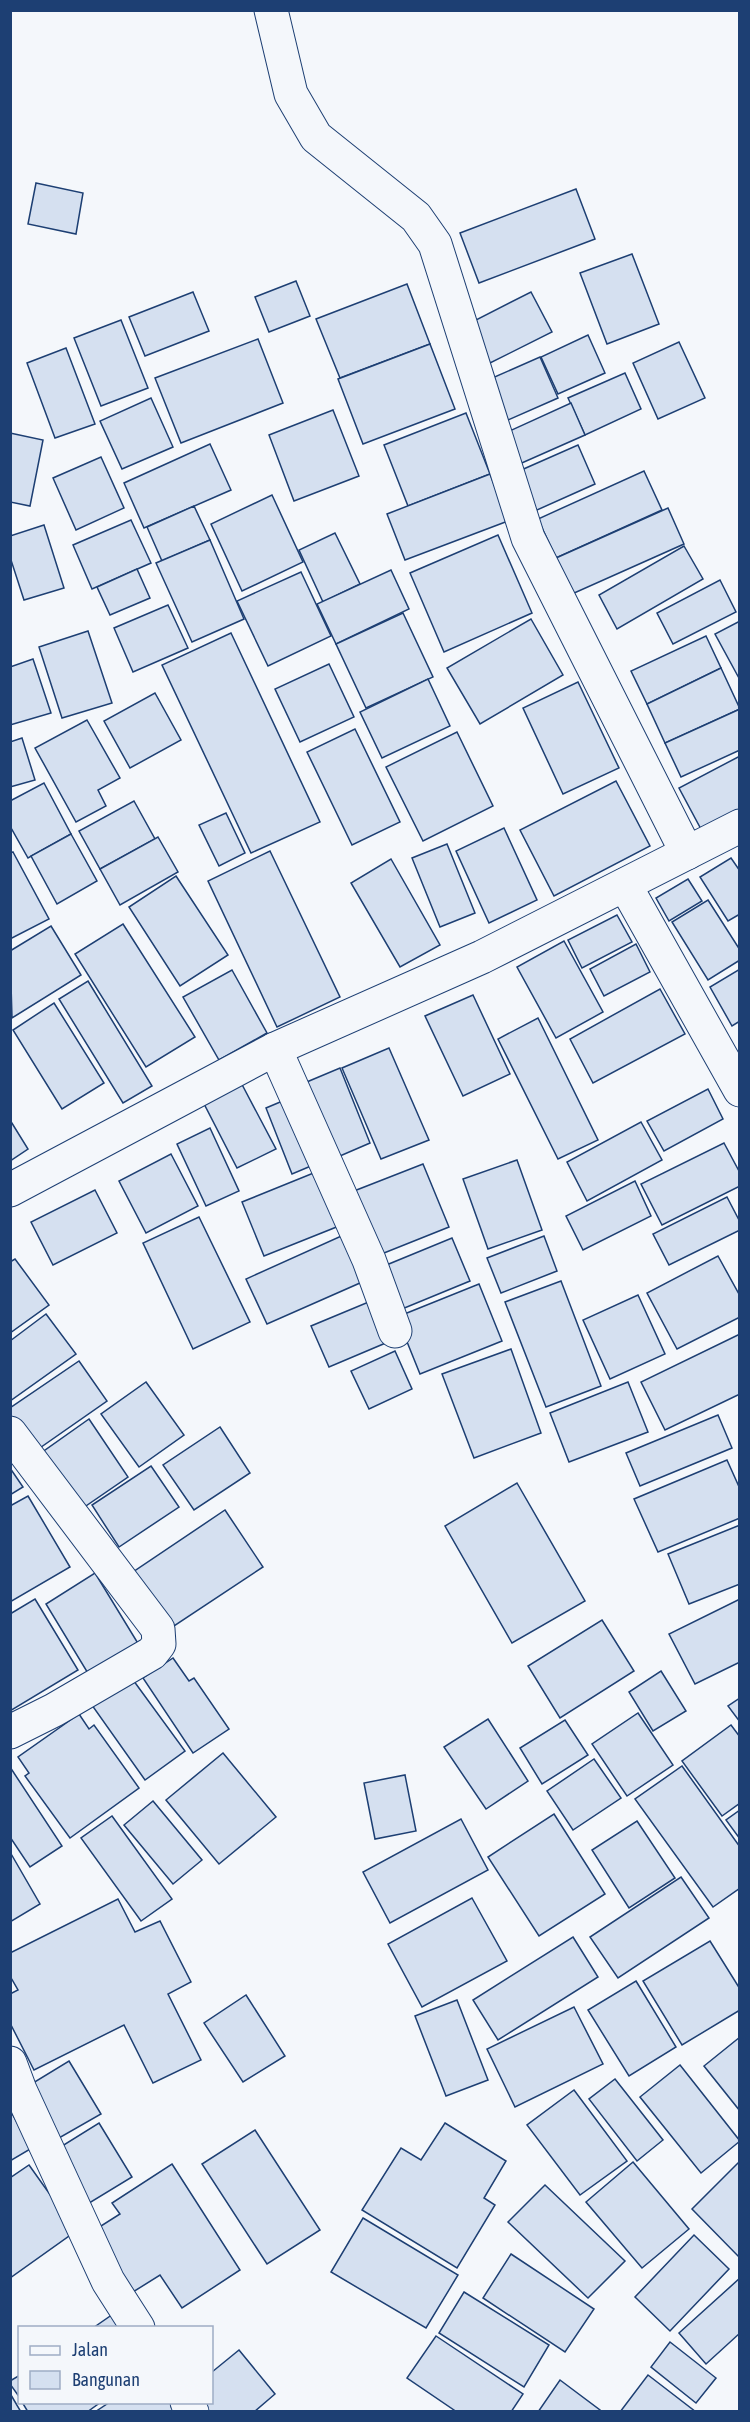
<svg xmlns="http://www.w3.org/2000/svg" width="750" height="2422" font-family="'Asap Condensed',sans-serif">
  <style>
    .building { fill: #d5e0f0; stroke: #1d3f73; stroke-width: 1.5 }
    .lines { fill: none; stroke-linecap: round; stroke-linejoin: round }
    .minor-casing { stroke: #1d3f73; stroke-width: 35 }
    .minor { stroke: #f4f7fb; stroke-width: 33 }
  </style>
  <rect width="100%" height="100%" fill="#f4f7fb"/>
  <g class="building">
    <polygon points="36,183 83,193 76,234 28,224"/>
    <polygon points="576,189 595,239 479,283 460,233"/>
    <polygon points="632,254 659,324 607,344 580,273"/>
    <polygon points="296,281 310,316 269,332 255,297"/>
    <polygon points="407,284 430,344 340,378 316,319"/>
    <polygon points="193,292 209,331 145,356 129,317"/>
    <polygon points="531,292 552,332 490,363 470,323"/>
    <polygon points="121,320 148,388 101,406 74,338"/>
    <polygon points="588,335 605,373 558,394 541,357"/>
    <polygon points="258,339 283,403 181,443 155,378"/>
    <polygon points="679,342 705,398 658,419 633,363"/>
    <polygon points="430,344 455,409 363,444 338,379"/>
    <polygon points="66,348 95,424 55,438 27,363"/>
    <polygon points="540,357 558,398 499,424 481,383"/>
    <polygon points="625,373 641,409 585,435 568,398"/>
    <polygon points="151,398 173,447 122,469 100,421"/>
    <polygon points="571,403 585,435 515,466 501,435"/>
    <polygon points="333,410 359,476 294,501 269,435"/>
    <polygon points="466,413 490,474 408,506 384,445"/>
    <polygon points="10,433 43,440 30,506 10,502"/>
    <polygon points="210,444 231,490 144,528 124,483"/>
    <polygon points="578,445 595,484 528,514 510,475"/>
    <polygon points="101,457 124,508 76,530 53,478"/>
    <polygon points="644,471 662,510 556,558 538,519"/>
    <polygon points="490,474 508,521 405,560 387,514"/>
    <polygon points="272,495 303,562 242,591 211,524"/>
    <polygon points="194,506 210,540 162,561 147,527"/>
    <polygon points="668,508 684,544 572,594 556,558"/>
    <polygon points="131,520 151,563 92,589 73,545"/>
    <polygon points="44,525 64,588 24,600 10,557 10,536"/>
    <polygon points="335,533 360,584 323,602 299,550"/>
    <polygon points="498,535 532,613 444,652 410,573"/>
    <polygon points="210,540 244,619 192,642 156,563"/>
    <polygon points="684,546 703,579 617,629 599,595"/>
    <polygon points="137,569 150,598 110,615 97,587"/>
    <polygon points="391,570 409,609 336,644 317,604"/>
    <polygon points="301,572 331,636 268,666 237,601"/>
    <polygon points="720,580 736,612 673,644 657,613"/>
    <polygon points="168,605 188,648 133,672 114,628"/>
    <polygon points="403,613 433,677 366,708 336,644"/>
    <polygon points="531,619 563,675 480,724 447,668"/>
    <polygon points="740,621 740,680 715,634"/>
    <polygon points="88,631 112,703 62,718 39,647"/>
    <polygon points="231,633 320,822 251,853 162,665"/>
    <polygon points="706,636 721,668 647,704 631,671"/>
    <polygon points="33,659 51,713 10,725 10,667"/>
    <polygon points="329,664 354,717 300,742 275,689"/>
    <polygon points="721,668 740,709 665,743 647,704"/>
    <polygon points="428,679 450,726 382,758 360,712"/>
    <polygon points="578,682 619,768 563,794 523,708"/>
    <polygon points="155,693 181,740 130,768 104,721"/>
    <polygon points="740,709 740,750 681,777 665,743"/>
    <polygon points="87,720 120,778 98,790 106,806 76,822 35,748"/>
    <polygon points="355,729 400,822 352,845 307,752"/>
    <polygon points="457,732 493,806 423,841 386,767"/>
    <polygon points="22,738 35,780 10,787 10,742"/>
    <polygon points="740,756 740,811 702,831 679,788"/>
    <polygon points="616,781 650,846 554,896 520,830"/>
    <polygon points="44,783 71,834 28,858 10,826 10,801"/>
    <polygon points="134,801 155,839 100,869 79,831"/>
    <polygon points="226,813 245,853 219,866 199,825"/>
    <polygon points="504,828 537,900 489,923 456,851"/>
    <polygon points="71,834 97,881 57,904 31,856"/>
    <polygon points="158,837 178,872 120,905 100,869"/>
    <polygon points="447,844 475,913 440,927 412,858"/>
    <polygon points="270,851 340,997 277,1027 208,881"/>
    <polygon points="13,852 49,919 10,939 10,853"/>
    <polygon points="731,858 740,871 740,914 728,921 700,877"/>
    <polygon points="391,859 440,945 400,967 351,883"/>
    <polygon points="176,876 228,955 180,986 129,907"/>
    <polygon points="688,879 702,901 669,921 656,898"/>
    <polygon points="708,900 740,950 740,960 708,980 672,922"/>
    <polygon points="617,915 632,942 582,968 568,940"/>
    <polygon points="123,924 195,1037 146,1067 75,954"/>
    <polygon points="51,926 81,975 12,1018 10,951"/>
    <polygon points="564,941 603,1012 556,1038 517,967"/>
    <polygon points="636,944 650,972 604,996 590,969"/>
    <polygon points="740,969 740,1021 732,1026 710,987"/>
    <polygon points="232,970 267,1033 219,1060 183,997"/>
    <polygon points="88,981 152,1086 123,1103 59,999"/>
    <polygon points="660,989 685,1034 593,1083 570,1039"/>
    <polygon points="473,995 510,1074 463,1096 425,1016"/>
    <polygon points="54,1003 104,1083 62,1109 13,1030"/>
    <polygon points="538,1018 598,1140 558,1159 498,1039"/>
    <polygon points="389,1048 429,1140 381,1159 342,1068"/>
    <polygon points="340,1068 370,1143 333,1159 302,1084"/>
    <polygon points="237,1075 276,1149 237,1168 199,1094"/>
    <polygon points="708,1089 723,1119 664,1151 647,1121"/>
    <polygon points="292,1097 318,1163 292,1174 266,1108"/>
    <polygon points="10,1120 28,1149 10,1161"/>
    <polygon points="641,1122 662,1160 587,1201 567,1162"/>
    <polygon points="210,1128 239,1191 206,1206 177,1144"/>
    <polygon points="724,1143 740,1173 740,1186 662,1225 641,1184"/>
    <polygon points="171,1154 198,1206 146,1233 119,1181"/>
    <polygon points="517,1160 542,1230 488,1249 463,1179"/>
    <polygon points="423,1164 449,1227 379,1255 354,1191"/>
    <polygon points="316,1172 339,1226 264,1256 242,1202"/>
    <polygon points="635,1181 651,1216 583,1250 566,1216"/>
    <polygon points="95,1190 117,1233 53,1265 31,1222"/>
    <polygon points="727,1197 740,1222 740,1230 669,1265 653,1234"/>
    <polygon points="199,1217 250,1322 193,1349 143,1243"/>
    <polygon points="348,1233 369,1279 267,1324 246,1279"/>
    <polygon points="544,1236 557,1271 501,1293 487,1258"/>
    <polygon points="452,1238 470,1281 402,1309 384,1266"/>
    <polygon points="718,1256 740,1296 740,1317 677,1349 647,1293"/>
    <polygon points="15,1259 49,1305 10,1333 10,1262"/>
    <polygon points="561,1281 601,1386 546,1407 505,1302"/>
    <polygon points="479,1284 502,1341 420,1374 397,1317"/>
    <polygon points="638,1295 665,1354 610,1379 583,1320"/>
    <polygon points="371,1301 388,1342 329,1367 311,1326"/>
    <polygon points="46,1314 76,1354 10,1401 10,1341"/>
    <polygon points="740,1334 740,1394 665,1430 641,1382"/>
    <polygon points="511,1349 541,1433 474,1458 442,1374"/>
    <polygon points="395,1351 412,1389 369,1409 351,1371"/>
    <polygon points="79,1361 107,1401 34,1452 10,1418 10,1408"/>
    <polygon points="146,1382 184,1435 139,1467 101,1414"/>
    <polygon points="628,1382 648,1432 569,1462 550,1413"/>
    <polygon points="718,1415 732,1448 640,1486 626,1453"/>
    <polygon points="89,1419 128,1477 80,1510 41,1453"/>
    <polygon points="220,1427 250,1473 194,1510 163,1465"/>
    <polygon points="727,1460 740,1489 740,1518 658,1552 634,1499"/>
    <polygon points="151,1466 179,1507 119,1547 92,1505"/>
    <polygon points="10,1468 23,1487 10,1495"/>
    <polygon points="517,1483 585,1601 512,1643 445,1526"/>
    <polygon points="28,1496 70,1567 10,1602 10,1506"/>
    <polygon points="225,1510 263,1567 171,1628 133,1572"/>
    <polygon points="740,1525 740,1584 689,1604 668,1554"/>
    <polygon points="95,1573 139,1645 89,1675 46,1604"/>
    <polygon points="35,1599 78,1670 10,1711 10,1614"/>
    <polygon points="740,1599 740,1662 695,1684 669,1634"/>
    <polygon points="602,1620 634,1671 560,1718 528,1666"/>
    <polygon points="173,1658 189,1681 194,1678 229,1729 193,1753 143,1678"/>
    <polygon points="661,1671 686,1711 653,1731 629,1692"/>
    <polygon points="128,1673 185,1751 145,1780 89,1701"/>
    <polygon points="740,1698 740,1722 728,1706"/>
    <polygon points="638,1713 673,1765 627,1796 592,1744"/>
    <polygon points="79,1714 89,1729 94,1725 139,1788 70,1838 25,1776 29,1773 18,1757"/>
    <polygon points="488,1719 528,1781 486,1809 444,1747"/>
    <polygon points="565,1720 588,1755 542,1784 520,1748"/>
    <polygon points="731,1725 740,1737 740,1803 722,1816 682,1761"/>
    <polygon points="223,1753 276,1817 219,1864 166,1800"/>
    <polygon points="594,1759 621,1798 573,1830 547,1791"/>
    <polygon points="682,1766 740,1847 740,1888 713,1907 635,1799"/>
    <polygon points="10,1767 62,1846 30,1867 10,1837"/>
    <polygon points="405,1775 416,1831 375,1839 364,1783"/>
    <polygon points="153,1801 202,1860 173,1884 124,1825"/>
    <polygon points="740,1810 740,1839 726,1820"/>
    <polygon points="554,1814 605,1894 539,1936 488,1857"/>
    <polygon points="112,1816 172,1899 141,1921 81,1838"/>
    <polygon points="461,1819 488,1870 390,1923 363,1872"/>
    <polygon points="637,1821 675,1878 629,1908 592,1850"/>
    <polygon points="10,1852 40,1904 10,1922"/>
    <polygon points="681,1877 709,1918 618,1978 590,1937"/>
    <polygon points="472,1898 507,1961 422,2007 388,1944"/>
    <polygon points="118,1899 135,1932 160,1921 191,1982 168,1994 201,2060 153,2083 124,2025 34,2070 10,2023 10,1994 18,1990 10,1976 10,1953"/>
    <polygon points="573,1937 598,1977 498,2040 473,2000"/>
    <polygon points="710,1941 740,1989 740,2010 682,2045 643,1981"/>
    <polygon points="636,1981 676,2047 629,2076 588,2010"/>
    <polygon points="246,1995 285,2056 243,2082 204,2023"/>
    <polygon points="457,2000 488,2080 446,2096 415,2016"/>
    <polygon points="574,2007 603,2064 515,2107 487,2049"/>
    <polygon points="740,2037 740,2111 704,2066"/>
    <polygon points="69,2061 101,2114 59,2138 28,2086"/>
    <polygon points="680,2065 740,2141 701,2173 640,2097"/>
    <polygon points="615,2079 663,2140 637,2161 589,2099"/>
    <polygon points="574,2090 627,2161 580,2195 527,2125"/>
    <polygon points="10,2110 32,2148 10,2161"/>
    <polygon points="99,2123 132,2177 86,2205 54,2151"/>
    <polygon points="445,2123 506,2161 484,2198 495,2205 457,2268 362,2210 401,2148 421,2160"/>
    <polygon points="255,2130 320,2230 267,2264 202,2164"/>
    <polygon points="740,2161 740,2256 739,2257 692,2209"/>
    <polygon points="633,2162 689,2229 642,2268 586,2202"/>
    <polygon points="172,2164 240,2270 182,2308 160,2275 133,2292 93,2231 120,2214 112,2203"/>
    <polygon points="29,2165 76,2231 10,2278 10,2178"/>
    <polygon points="545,2185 625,2261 588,2298 508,2222"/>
    <polygon points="363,2218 458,2275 426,2328 331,2272"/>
    <polygon points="694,2235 729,2269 670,2331 635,2297"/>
    <polygon points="511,2254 594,2309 565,2352 483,2298"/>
    <polygon points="740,2278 740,2333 706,2364 679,2333"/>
    <polygon points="464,2292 549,2345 524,2387 439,2333"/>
    <polygon points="116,2312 126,2328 93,2328"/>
    <polygon points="436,2336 523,2394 511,2412 457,2412 407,2378"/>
    <polygon points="670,2342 716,2378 696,2403 651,2367"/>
    <polygon points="239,2350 275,2394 254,2412 197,2412 190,2402 212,2402 212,2372"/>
    <polygon points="20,2375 20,2398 10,2384 10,2381"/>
    <polygon points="648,2375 696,2412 620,2412"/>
    <polygon points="560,2380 600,2410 599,2412 538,2412"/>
    <polygon points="11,2395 21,2412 10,2412"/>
    <polygon points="22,2402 101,2402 87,2412 28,2412"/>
    <polygon points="110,2402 172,2402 178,2412 95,2412"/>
  </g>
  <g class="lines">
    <defs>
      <g id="minor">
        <polyline points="271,10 291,94 316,137 416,217 435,244 528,538 687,853"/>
        <polyline points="625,885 740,1090"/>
        <polyline points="275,1049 369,1260 395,1331"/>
        <polyline points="10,1190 275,1049 482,957 740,826"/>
        <polyline points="10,1433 158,1629 159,1644 152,1653 54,1710 10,1732"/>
        <polyline points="10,2063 20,2090 108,2281 138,2328"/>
        <polyline points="187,2402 192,2412"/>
      </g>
    </defs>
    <use href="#minor" class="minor-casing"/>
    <use href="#minor" class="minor"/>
  </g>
  <rect width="750" height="2422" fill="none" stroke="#1d3f73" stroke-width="24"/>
  <rect x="18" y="2326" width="195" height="78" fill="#f4f7fb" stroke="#9eadc5" stroke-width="1.5"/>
  <rect x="30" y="2346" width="30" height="9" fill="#f4f7fb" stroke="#9eadc5" stroke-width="1.5"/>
  <text x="72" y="2356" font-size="18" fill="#1d3f73">Jalan</text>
  <rect x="30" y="2371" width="30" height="18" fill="#d5e0f0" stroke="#9eadc5" stroke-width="1.5"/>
  <text x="72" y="2386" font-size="18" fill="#1d3f73">Bangunan</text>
</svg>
